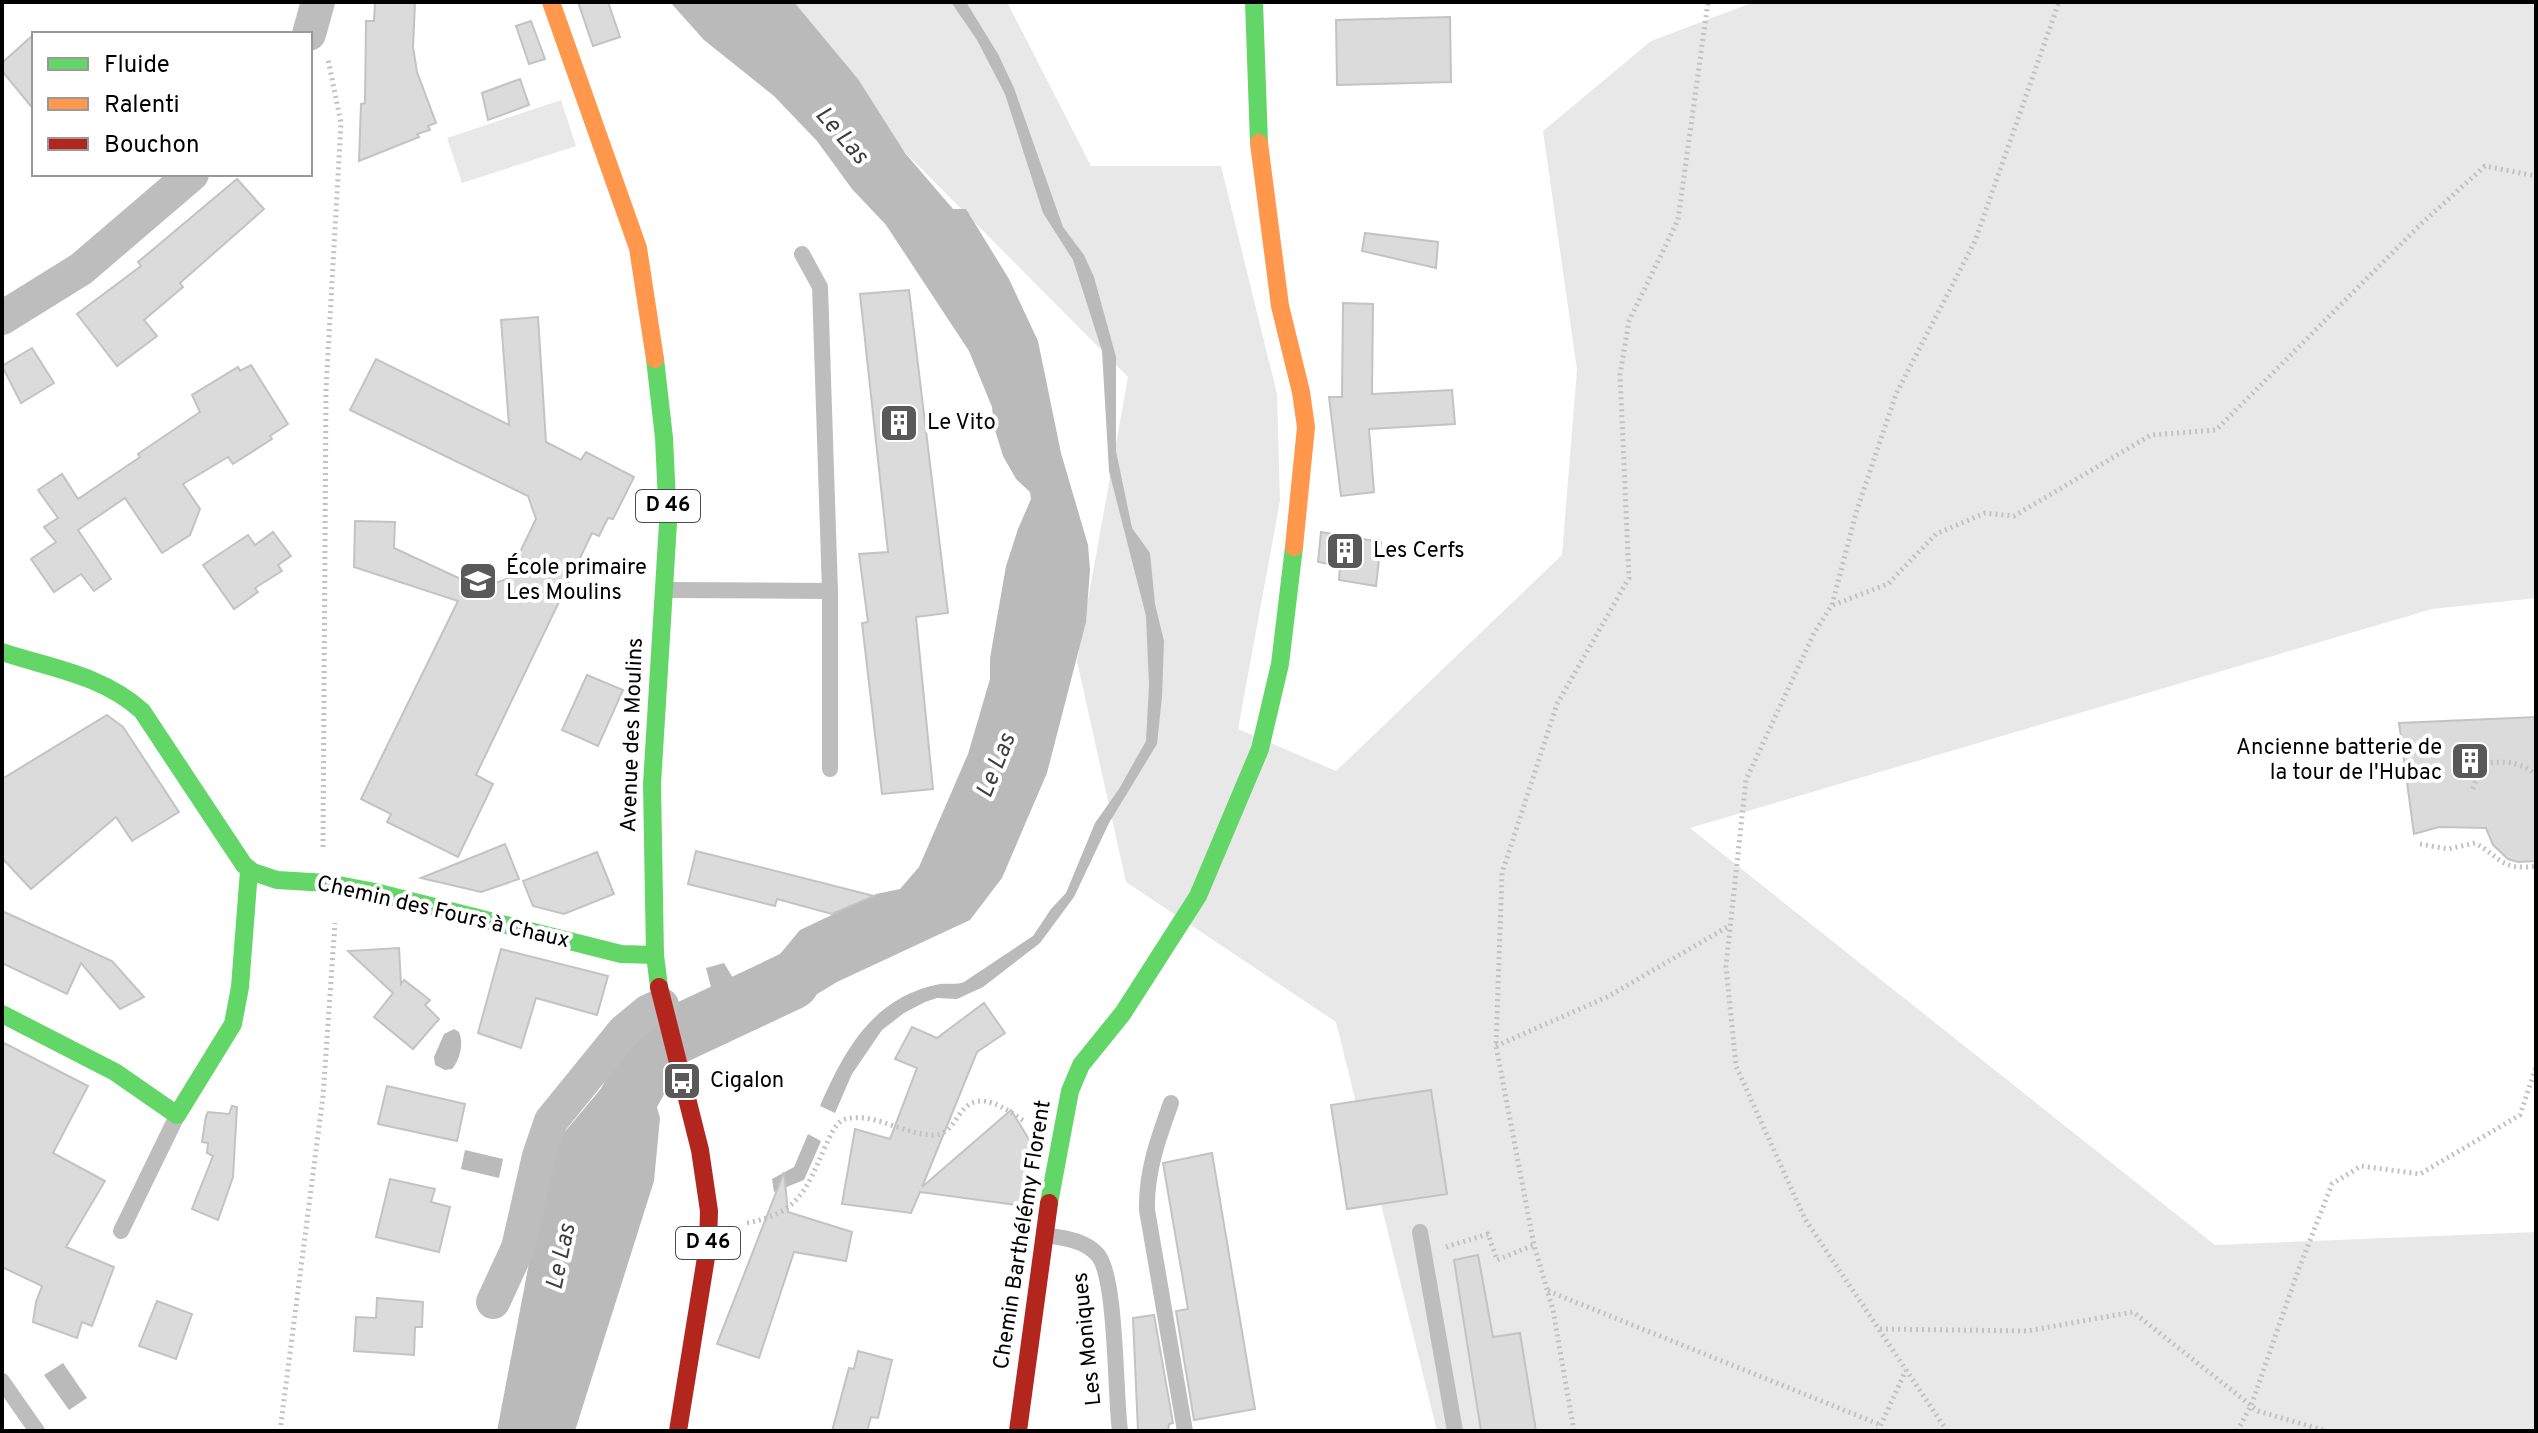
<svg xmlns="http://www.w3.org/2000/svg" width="2538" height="1433" font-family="Overpass,sans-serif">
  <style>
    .green { fill: #e8e8e8 }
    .water { fill: #bababa }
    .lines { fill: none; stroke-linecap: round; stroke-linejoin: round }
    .river { stroke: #bababa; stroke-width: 58 }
    .building { fill: #dbdbdb; stroke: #c3c3c3; stroke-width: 2 }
    .path { stroke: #c2c2c2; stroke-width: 5; stroke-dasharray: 2 4; stroke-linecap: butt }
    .lane { stroke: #bdbdbd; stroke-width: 16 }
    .street { stroke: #bdbdbd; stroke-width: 34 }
    .fast { stroke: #63d668; stroke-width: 18 }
    .slow { stroke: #ff974d; stroke-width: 18 }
    .jam { stroke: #b3261e; stroke-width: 18 }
    .labels { text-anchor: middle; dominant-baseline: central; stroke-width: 8; stroke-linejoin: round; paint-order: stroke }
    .shield { fill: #fff; stroke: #4c4c4c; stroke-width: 2 }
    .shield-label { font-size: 20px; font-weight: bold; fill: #000 }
    .poi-label { font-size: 22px; fill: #000; stroke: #fff; text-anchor: start }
    .street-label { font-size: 22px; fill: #000; stroke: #fff }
    .water-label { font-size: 24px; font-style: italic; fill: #3d3d3d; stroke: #fff }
  </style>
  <rect width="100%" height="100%" fill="#fff"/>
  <g class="green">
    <polygon points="768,2 1007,2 1091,166 1221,166 1277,394 1280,501 1238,729 1336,771 1562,555 1577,370 1543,131 1651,41 1754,2 2536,2 2536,598 2432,609 1690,828 2215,1245 2536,1232 2536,1431 1437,1431 1336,1022 1126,882 1077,661 1128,377 762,8"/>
    <polygon points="561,100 576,146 462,183 447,138"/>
  </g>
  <g class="water">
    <polygon points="670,2 794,2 858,79 905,153 953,209 966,209 1009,279 1038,341 1061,453 1088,545 1090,570 1086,622 1047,773 1002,878 970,920 837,982 779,1017 725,1041 706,968 724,963 733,978 780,954 800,930 876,894 900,889 919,867 968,754 990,679 990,658 1006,566 1018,529 1031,499 1030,492 1016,479 1003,456 994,427 992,407 969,351 886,225 852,189 817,141 774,96 704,40"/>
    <path d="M951 2H966L998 54 1014 88 1063 227 1084 255 1094 277 1116 357V451L1132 528 1150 553 1155 604 1164 641 1162 697 1157 744 1109 823 1074 897 1040 943 983 987 957 999 937 998 925 1002 904 1013 882 1030 852 1074 835 1113 820 1106C845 1049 873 997 940 984 949 983 956 985 964 982L1033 936 1051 909 1066 893 1095 823 1119 789 1146 741 1149 685 1146 616 1109 471 1102 351 1073 260 1043 213 1005 94 977 40Z"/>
    <path d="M454 1029 459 1032C464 1043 460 1060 452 1069L445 1070 435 1065 434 1057 444 1034Z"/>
    <polygon points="639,1043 660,1118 654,1181 575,1431 497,1431 541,1200 558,1140"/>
    <polygon points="808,1134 821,1141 804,1180 774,1192 772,1179 794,1167"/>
    <polygon points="465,1150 503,1159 499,1178 461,1169"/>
    <polygon points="63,1363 87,1398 69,1410 44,1375"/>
  </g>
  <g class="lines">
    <polyline class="river" points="607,1138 659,1043 791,981"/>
  </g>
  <g class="building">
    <polygon points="375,2 415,2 413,47 417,72 436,123 428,126 430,130 417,134 419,137 359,161 361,104 365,103 366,21 374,21"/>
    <polygon points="578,2 608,2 620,37 593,46"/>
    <polygon points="1450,17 1451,82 1337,85 1336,20"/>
    <polygon points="531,21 545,59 529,64 516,26"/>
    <polygon points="34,34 34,110 2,71 2,63"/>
    <polygon points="520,79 529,105 488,120 482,93"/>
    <polygon points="237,179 264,209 180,283 183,287 144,320 157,336 117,366 77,314 141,266 138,262"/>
    <polygon points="1365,233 1438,242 1436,268 1362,251"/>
    <polygon points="909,290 948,613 916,617 933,789 882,794 862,623 868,622 859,554 888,552 860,294"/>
    <polygon points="1343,303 1373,304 1372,394 1452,390 1455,424 1369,429 1374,492 1341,496 1329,397 1342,397"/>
    <polygon points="538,317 546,442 581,460 586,452 634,477 613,519 608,518 599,536 592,533 476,775 493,784 458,857 387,822 391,814 361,799 458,601 354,567 355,521 395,522 394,548 480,588 507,579 536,519 528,496 350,410 376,359 509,425 501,320"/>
    <polygon points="32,348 54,383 21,403 2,366"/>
    <polygon points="251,365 288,424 270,436 272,439 233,464 228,457 183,484 200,509 190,535 162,553 125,498 78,530 111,579 94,591 81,574 54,592 31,559 56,542 44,527 58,518 38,490 62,474 78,499 140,457 138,454 200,412 192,395 238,367 240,371"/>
    <polygon points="273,532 291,556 278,565 282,571 255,588 258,592 234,609 203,565 248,535 255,545"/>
    <polygon points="1321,532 1381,542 1376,586 1339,580 1340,566 1318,562"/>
    <polygon points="587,675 623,690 598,746 562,730"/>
    <polygon points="107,715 123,727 179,812 132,841 116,817 31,889 2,858 2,779"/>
    <polygon points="2536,717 2536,861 2518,862 2508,859 2493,845 2486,828 2439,827 2414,834 2399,723"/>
    <polygon points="505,844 519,879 481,892 421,878"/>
    <polygon points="696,851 740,862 874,896 832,914 777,899 775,906 688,884"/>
    <polygon points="597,852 614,894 564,914 533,906 523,881"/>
    <polygon points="2,911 112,961 144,997 120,1009 81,963 67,994 2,963"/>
    <polygon points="399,948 401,984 404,980 430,1000 425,1005 439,1019 413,1049 374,1017 393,993 348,951"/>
    <polygon points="501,949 608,976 597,1015 536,998 521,1048 478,1033"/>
    <polygon points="984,1003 1005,1033 977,1052 922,1187 1011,1110 1033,1146 1024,1206 920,1192 911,1213 842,1204 855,1129 890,1139 917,1068 895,1059 912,1027 937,1038"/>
    <polygon points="2,1042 88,1086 53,1153 105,1181 66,1247 114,1267 92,1326 82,1322 77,1338 33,1322 36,1302 42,1286 2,1267"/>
    <polygon points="387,1086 465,1104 457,1141 378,1124"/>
    <polygon points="1431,1090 1447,1194 1347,1209 1331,1105"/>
    <polygon points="232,1106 237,1107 233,1177 218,1220 192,1209 213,1156 207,1153 208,1143 202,1142 206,1116 208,1112 229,1114"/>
    <polygon points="1212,1153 1255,1409 1194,1420 1176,1311 1188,1309 1163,1163"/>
    <polygon points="784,1172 788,1212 852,1232 846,1261 794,1252 759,1358 717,1344"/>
    <polygon points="390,1179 435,1189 431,1202 450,1207 439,1252 376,1237"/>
    <polygon points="1478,1255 1493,1337 1520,1333 1536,1431 1481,1431 1454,1260"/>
    <polygon points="377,1298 423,1302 422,1327 415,1327 414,1355 354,1351 356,1317 376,1318"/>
    <polygon points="157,1301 192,1314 176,1359 139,1346"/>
    <polygon points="1154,1315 1173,1423 1169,1424 1168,1431 1138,1431 1133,1318"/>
    <polygon points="858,1351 892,1360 878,1418 871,1417 867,1431 832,1431 849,1368 854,1369"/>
  </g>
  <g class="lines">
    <g class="path">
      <polyline points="1833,605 1888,584 1936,534 1985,513 2014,516 2151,435 2216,430 2422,223 2485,166 2536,176"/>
      <path d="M2473 789 2481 764C2502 761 2519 760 2536 775"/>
      <path d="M2420 844 2448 849 2475 843C2502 858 2501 871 2536 866"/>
      <polyline points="323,847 326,389 341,123 328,59"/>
      <polyline points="1496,1046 1607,997 1729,926"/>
      <path d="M747 1223C799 1213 806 1190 825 1147 830 1137 833 1127 842 1120 872 1110 903 1135 933 1135 967 1135 953 1068 1025 1122"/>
      <polyline points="1446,1247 1488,1234 1497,1260 1534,1245"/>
      <polyline points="1548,1291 1881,1425"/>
      <polyline points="1880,1329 2027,1331 2133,1312 2258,1411 2326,1431"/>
      <polyline points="280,1431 323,1096 335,923"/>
      <polyline points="1574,1431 1553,1310 1534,1245 1496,1046 1502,873 1557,704 1629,578 1620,374 1629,321 1678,220 1708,2"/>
      <polyline points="1878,1431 1906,1370"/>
      <polyline points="1947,1431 1805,1219 1736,1066 1726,966 1746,780 1814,633 1832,605 1856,513 1896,394 1975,241 2059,2"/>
      <polyline points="2237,1431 2251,1406 2298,1271 2332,1184 2361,1166 2420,1174 2520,1115 2536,1067"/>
    </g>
    <g class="lane">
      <polyline points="802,254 820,287 830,591 830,769"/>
      <polyline points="666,590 830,591"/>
      <path d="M1171 1103C1158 1139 1146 1172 1147 1210L1185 1431"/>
      <polyline points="121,1231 176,1118"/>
      <polyline points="1420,1232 1455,1431"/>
      <path d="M1046 1235C1064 1238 1084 1240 1097 1254 1117 1274 1115 1397 1120 1431"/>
      <polyline points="2,1381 37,1431"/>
    </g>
    <g class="street">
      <polyline points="309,34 318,2"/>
      <polyline points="2,318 81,269 192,174"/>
      <polyline points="493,1302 518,1248 539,1156 551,1121 624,1031 647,1012 662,1005"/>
    </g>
    <g class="fast">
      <polyline points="1254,2 1259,143"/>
      <polyline points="655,359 664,438 668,523 652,784 655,955 659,987"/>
      <path d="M2 652C50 668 103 675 142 711L244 865 253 872 277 880 328 883 375 892 621 954 655 955"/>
      <polyline points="2,1014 115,1072 177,1115 233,1024 240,987 249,871"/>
      <polyline points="1049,1203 1070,1091 1081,1065 1123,1013 1198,896 1260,749 1280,664 1294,547"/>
    </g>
    <g class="slow">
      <polyline points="551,2 638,248 655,359"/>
      <polyline points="1259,143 1280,306 1301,392 1306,427 1294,547"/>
    </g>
    <g class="jam">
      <polyline points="659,987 700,1150 709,1211 708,1245 678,1431"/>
      <polyline points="1018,1431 1049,1203"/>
    </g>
  </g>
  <defs>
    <symbol id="building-square" viewBox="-11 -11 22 22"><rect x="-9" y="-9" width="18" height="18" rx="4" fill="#595959" stroke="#fff"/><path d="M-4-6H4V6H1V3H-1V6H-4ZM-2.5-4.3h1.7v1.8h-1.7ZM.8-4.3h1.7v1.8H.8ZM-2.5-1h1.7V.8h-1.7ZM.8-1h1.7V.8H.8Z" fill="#fff"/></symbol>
    <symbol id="school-square" viewBox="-11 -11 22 22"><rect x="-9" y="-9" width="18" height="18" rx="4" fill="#595959" stroke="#fff"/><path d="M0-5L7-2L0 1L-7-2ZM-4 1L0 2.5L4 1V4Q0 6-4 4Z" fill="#fff"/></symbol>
    <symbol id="bus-square" viewBox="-11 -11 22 22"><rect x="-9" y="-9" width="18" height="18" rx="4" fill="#595959" stroke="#fff"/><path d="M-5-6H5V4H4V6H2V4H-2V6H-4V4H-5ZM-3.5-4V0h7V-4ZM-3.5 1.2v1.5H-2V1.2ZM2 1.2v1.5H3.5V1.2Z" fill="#fff"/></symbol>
  </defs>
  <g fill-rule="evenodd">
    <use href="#building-square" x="877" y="401" width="44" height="44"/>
    <use href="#building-square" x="1323" y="529" width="44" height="44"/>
    <use href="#school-square" x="456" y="559" width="44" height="44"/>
    <use href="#building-square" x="2448" y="739" width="44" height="44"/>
    <use href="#bus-square" x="660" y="1059" width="44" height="44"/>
  </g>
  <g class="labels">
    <g class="shield">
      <rect x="636" y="490" width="64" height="32" rx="6"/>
      <rect x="676" y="1227" width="64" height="32" rx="6"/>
    </g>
    <g class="shield-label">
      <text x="668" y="506">D 46</text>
      <text x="708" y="1243">D 46</text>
    </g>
    <g class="poi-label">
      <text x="927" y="423">Le Vito</text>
      <text x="1373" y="551">Les Cerfs</text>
      <text x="506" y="568">École primaire<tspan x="506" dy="25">Les Moulins</tspan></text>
      <text x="2442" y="748" text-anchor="end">Ancienne batterie de<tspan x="2442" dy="25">la tour de l'Hubac</tspan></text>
      <text x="710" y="1081">Cigalon</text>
    </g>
    <g class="street-label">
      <text transform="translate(633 735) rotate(-88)">Avenue des Moulins</text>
      <text transform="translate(443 913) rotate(13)">Chemin des Fours à Chaux</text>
      <text transform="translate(1023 1235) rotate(-81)">Chemin Barthélémy Florent</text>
      <text transform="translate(1088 1339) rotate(-96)">Les Moniques</text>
    </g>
    <g class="water-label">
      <text transform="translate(841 136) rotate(49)">Le Las</text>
      <text transform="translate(997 766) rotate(-68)">Le Las</text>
      <text transform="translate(562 1257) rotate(-78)">Le Las</text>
    </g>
  </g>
  <rect width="2538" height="1433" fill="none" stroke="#000000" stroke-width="8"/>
  <rect x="32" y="32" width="280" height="144" fill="#ffffff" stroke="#999999" stroke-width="2"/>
  <rect x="48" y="58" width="40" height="12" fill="#63d668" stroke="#999999" stroke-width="2"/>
  <text x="104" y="72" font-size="24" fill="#000000">Fluide</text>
  <rect x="48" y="98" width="40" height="12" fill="#ff974d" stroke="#999999" stroke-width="2"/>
  <text x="104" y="112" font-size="24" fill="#000000">Ralenti</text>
  <rect x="48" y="138" width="40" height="12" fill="#b3261e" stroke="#999999" stroke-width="2"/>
  <text x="104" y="152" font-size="24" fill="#000000">Bouchon</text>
</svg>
